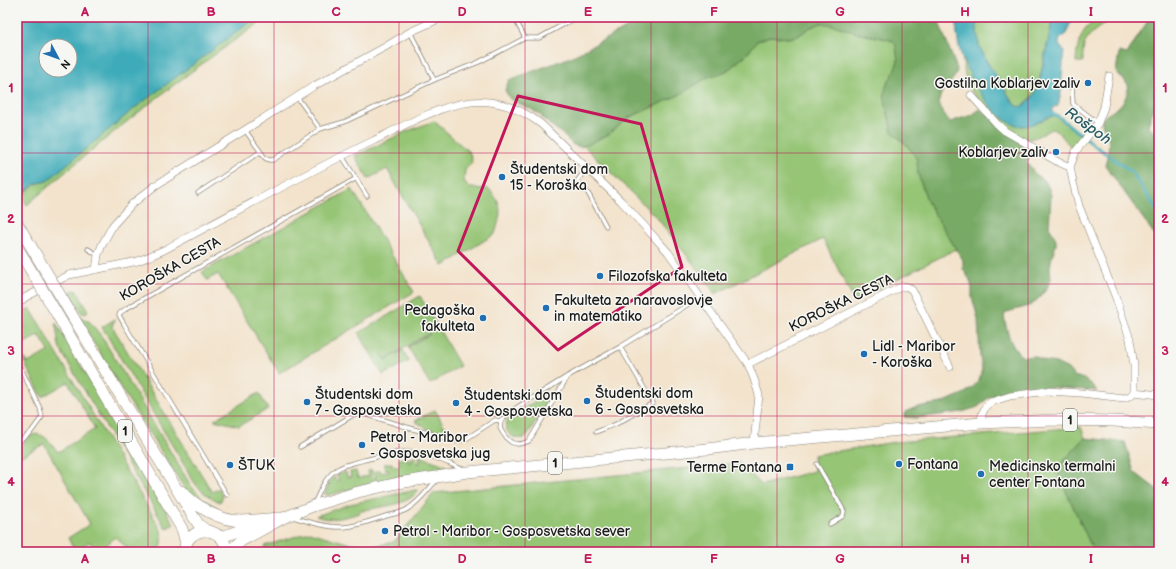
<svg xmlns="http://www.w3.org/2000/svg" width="1176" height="569" font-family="'Balsamiq Sans',sans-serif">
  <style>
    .green { fill: #95c575; stroke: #587048 }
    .forest { fill: #78aa66; stroke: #4a6341 }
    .water { fill: #3cabb9; stroke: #2c646a; fill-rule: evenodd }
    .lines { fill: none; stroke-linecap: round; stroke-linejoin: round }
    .stream { stroke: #3cabb9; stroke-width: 3 }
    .lane-casing { stroke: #888074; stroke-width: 5 }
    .street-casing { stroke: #888074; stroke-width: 8 }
    .primary-casing { stroke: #888074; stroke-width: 12 }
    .lane { stroke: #fff; stroke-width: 3.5 }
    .street { stroke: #fff; stroke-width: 7 }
    .primary { stroke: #fff; stroke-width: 11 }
    .primary-bridge-casing { stroke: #888074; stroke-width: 12; stroke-linecap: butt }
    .primary-bridge { stroke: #fff; stroke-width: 11 }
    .marked { fill: none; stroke: #c2185b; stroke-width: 3; stroke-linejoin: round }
    .grid { fill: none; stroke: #c2185b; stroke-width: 1; stroke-opacity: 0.55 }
    .poi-dot { fill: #1f6fb2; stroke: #f6f6f2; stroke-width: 1.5 }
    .labels { text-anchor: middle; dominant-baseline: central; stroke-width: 3; stroke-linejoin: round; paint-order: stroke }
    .shield { fill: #f6f6f2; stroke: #5d5d5c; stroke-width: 1 }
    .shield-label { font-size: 13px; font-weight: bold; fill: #1c1c1c }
    .poi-label { font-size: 14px; fill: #1c1c1c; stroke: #f6f6f2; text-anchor: start }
    .street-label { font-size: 14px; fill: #1c1c1c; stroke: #f6f6f2 }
    .water-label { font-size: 15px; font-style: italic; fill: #2a5c63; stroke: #f6f6f2 }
    .neatline { fill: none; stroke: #c2185b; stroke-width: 1.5 }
    .grid-label { font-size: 13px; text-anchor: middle; font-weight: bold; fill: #c2185b }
  </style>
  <rect width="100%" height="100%" fill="#f6f6f2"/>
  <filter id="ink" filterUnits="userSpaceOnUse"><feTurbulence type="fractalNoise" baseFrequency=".025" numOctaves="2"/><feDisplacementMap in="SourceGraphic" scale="8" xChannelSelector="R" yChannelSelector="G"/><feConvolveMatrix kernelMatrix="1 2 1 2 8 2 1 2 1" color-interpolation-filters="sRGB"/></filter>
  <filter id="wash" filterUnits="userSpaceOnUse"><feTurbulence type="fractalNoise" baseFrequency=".012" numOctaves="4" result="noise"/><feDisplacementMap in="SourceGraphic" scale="16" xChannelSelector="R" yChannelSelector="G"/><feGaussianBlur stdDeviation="0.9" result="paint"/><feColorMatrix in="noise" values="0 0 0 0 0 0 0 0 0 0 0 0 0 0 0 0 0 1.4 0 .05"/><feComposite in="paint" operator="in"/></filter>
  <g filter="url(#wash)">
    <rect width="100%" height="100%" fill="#f3e3cc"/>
    <g class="green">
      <path d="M257 17H268C183 75 104 138 27 205L21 196 35 184 47 181 136 107Z"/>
      <polygon points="977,17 1049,17 1051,21 1051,27 1037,90 1026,104 1022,106 1019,107 1015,105 987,62 979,45 977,30"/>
      <path d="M1102 19 1104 24C1087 36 1082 40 1083 62H1076C1077 44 1082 23 1102 19Z"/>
      <polygon points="821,23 837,26 857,33 887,39 893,41 896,45 898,61 892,76 887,84 886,104 892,132 907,145 913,153 917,160 918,174 928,203 956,249 854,301 823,239 715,294 700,272 657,218 584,146 609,134 628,118 678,95 708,77 724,73 747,54 757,41 770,36 788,38 798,36 809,28"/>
      <path d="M962 58C972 78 995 126 1021 125 1035 125 1041 120 1053 116L1057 117 1082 137 1078 144 1073 147 1069 145 1058 131 1051 129C1046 132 1034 139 1028 139 1021 139 1007 129 1001 124L972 92 966 80Z"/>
      <path d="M434 121 470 153 472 162 465 170 464 182 470 188 489 189C504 206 501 213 495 234L443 266 387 169 368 179 355 156 405 132Z"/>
      <polygon points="352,189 414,292 279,373 218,274 207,280 202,272"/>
      <polygon points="75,290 77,291 88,311 85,314 82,313 70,292"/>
      <polygon points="420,296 460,366 430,384 408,347 430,334 429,333 386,359 381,353 386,360 403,350 409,361 383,375 359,333"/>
      <path d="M30 308 159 526C164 535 163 544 159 552H134L132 550 131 551 115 537 100 552 89 542 77 550 72 546 68 538 90 524 44 444 18 458 17 451C21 446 27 437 33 435 43 431 53 445 58 452L95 429 68 382 42 397 23 360 25 358 28 363 49 351 39 335 18 347 21 353 19 354 17 352V316Z"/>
      <polygon points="77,315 79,315 82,318 90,322 102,337 191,486 202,498 216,507 217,510 207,508 185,489 122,390"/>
      <path d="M115 319 112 326 212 492 219 488 223 496 220 502C209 497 201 492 194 482L102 327Z"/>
      <path d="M55 323H56L174 524 167 528 165 527 60 349C57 341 58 332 55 323Z"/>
      <path d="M554 391 526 437C515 443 500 430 508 419 510 417 514 415 516 414 528 405 541 398 554 391Z"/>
      <polygon points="259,393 268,409 239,426 214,420"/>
      <polygon points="435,410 449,434 427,429 415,421"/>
      <polygon points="1081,427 1085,438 1075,452 1056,469 1094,552 804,552 779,543 762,552 267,552 264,546 310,532 347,543 375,546 394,542 434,493 739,463 762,485 814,471 813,455 895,442"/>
      <path d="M419 456 445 465 447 468 446 470C406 476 367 484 329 495H326L325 493 329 484 334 477 337 481 339 480 337 475 346 472 347 477H351L350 472 356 471 358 478 369 476 368 471 372 470 373 478H376L375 471 380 470 381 473 389 471 388 469H385L384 464 392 463 393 467 400 465 399 459 408 458 409 463 412 462 411 457H416L417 463H420Z"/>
      <path d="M416 490H418L417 492C404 508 378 505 359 512L360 513C346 517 330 522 316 516L350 504Z"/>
    </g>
    <g class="forest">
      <path d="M647 17H938L940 25 957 69C956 79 950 81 945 88 934 101 941 111 950 122L972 115 980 109 1033 150 1026 163 1032 168 1033 172 1045 181 1049 189 1051 196 1049 227 1056 239V245L1052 256 1050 267 1051 279 1047 288 1041 296 1035 302 1029 306 1007 312 1004 316C1007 331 1010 348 1023 357L1034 356 1044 361 1056 363 1068 369 1074 376 1084 379 1093 386 1097 391 1048 387 1008 390 988 398 978 407 962 412 917 418 904 417 905 412 917 407 942 403 965 393 974 386 979 380 982 369 980 357 978 319 972 297V288L970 280 963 269V260L928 203 918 174 917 160 913 153 907 145 892 132 886 104 884 94 887 84 892 76 898 61 896 45 893 41 887 39 857 33 837 26 821 23 809 28 798 36 788 38 770 36 757 41 747 54 724 73 708 77 679 95 628 118 609 134 587 145 581 147 576 146 572 144 561 133 542 118V116L529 108 510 99 505 90 509 80 571 57Z"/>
      <path d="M1151 17H1159V86L1148 126 1159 137V241L1105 165C1107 157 1110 146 1108 137 1106 132 1101 126 1102 120 1104 115 1111 113 1114 110 1123 105 1132 91 1125 81 1123 78 1119 75 1116 72L1119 52 1127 54 1141 31Z"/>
      <polygon points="1085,438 1125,442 1134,472 1159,491 1159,552 1094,552 1056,469"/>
    </g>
    <g class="water">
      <path d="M17 17H257L136 107 47 181 35 184 17 198ZM46 46H70V70H46Z"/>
      <path d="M955 17H978L977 18V30L979 45 987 62 995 74 1012 101C1021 114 1031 101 1036 91 1039 86 1040 79 1041 73 1045 58 1048 42 1051 27V21L1049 17H1077L1070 24 1066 34C1061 37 1059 39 1059 45L1064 50 1061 93 1058 106 1057 107 1055 106 1052 110 1054 115 1052 116C1041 118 1034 127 1021 126 994 123 972 81 963 59 957 46 957 31 955 17Z"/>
    </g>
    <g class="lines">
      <polyline class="stream" points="1051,112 1054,115 1058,116 1090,142 1132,172 1159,213"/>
    </g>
  </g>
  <g filter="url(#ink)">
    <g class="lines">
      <defs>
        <g id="lane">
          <polyline points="410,32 425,61 434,80"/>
          <polyline points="525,38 539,38 577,17"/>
          <polyline points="1072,84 1073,104 1098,123"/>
          <polyline points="320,129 344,122 434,80 479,62 525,38 514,17"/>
          <polyline points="245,130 265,158 269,160 273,160 320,129 297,97"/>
          <polyline points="342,156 367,196"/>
          <polyline points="587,168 577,181 588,193 606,226"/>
          <polyline points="198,193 260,152"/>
          <polyline points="88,249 98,255"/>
          <polyline points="17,364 21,369 40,408 42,417 31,432 17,443"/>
          <path d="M568 376 529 441C514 448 507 442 500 428L501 421 513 410 568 376 620 347 700 297"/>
          <polyline points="596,432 616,424 653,403 620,347"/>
          <polyline points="300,447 358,412 413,429 457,441 466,439 495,420 501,421"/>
          <polyline points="817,464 844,511 843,516 830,524"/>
          <polyline points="227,495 124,324 119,315 120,313 127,308 355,179"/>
          <path d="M314 504C319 493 325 477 336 470 344 464 355 463 364 460 378 457 392 452 406 452 426 452 445 462 462 469"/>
          <path d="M293 517C309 522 328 528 344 527 358 526 373 520 386 516 393 514 403 513 409 508 420 501 428 489 437 480"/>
          <polyline points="76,552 79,550 81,552"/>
        </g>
        <g id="street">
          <polyline points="971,95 997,124 1005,131 1058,162 1070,167"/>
          <polyline points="96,270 98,255 102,245 113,225 132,204 156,185 245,130 314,86 385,47 410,32 443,17"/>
          <path d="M17 304 26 297 69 275 138 261 164 250C233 213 302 175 373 141 401 127 440 105 471 102 498 99 520 108 541 124L621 201 647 229 668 252 748 364 754 379 759 395 754 443"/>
          <polyline points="748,364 903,286 908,287 912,290 950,367"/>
          <polyline points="1134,392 1159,395"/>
          <polyline points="981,423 982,414 986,406 991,402 1010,396 1047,391 1081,393 1124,398 1130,396 1134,392 1134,366 1130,339 1116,298 1079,206 1073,182 1070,167 1076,151 1098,123 1104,107 1109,76"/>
        </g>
        <g id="primary">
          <polyline points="73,317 193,516 199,525 207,531"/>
          <polyline points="61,321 182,529 186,543"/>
          <path d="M181 491C197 507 219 521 242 521 254 520 267 519 280 518"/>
          <polyline points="221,537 261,523"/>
          <path d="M184 552C187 524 224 524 227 552"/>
          <polyline points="231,552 234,547 241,541 283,518 313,506 358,492 398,483 468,472 707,449 754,443 981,423 1055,420 1113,421 1159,424"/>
        </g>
      </defs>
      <use href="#lane" class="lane-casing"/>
      <use href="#street" class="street-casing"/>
      <use href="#primary" class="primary-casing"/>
      <use href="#lane" class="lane"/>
      <use href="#street" class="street"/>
      <use href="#primary" class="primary"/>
      <defs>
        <g id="primary-bridge">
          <polyline points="17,223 73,317"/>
          <polyline points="17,247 61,321"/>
        </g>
      </defs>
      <use href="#primary-bridge" class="primary-bridge-casing"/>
      <use href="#primary-bridge" class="primary-bridge"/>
    </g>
  </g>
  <path class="marked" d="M518 96 641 124 682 267 558 350 458 251Z"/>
  <path class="grid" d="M148 17V552M274 17V552M399 17V552M525 17V552M651 17V552M777 17V552M902 17V552M1028 17V552M17 153H1159M17 284H1159M17 416H1159"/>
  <g class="poi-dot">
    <circle cx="1088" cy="83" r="4"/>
    <circle cx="1056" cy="152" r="4"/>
    <circle cx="502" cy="177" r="4"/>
    <circle cx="600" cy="276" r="4"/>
    <circle cx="546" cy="308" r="4"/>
    <circle cx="483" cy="318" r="4"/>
    <circle cx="864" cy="354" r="4"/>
    <circle cx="587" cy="401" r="4"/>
    <circle cx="307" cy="402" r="4"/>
    <circle cx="456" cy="403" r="4"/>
    <circle cx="362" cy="445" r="4"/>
    <circle cx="899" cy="464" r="4"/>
    <circle cx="230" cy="465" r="4"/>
    <rect x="786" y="463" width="8" height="8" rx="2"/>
    <circle cx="981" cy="474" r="4"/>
    <circle cx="385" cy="531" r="4"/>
  </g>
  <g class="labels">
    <g class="shield">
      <rect x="1063" y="409" width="14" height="22" rx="3"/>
      <rect x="118" y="420" width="14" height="22" rx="3"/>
      <rect x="548" y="452" width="14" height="22" rx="3"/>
    </g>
    <g class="shield-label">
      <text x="1070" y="420">1</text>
      <text x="125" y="431">1</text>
      <text x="555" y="463">1</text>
    </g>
    <g class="poi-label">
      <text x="1080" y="83" text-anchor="end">Gostilna Koblarjev zaliv</text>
      <text x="1048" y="152" text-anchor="end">Koblarjev zaliv</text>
      <text x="510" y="169">Študentski dom<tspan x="510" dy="16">15 - Koroška</tspan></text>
      <text x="608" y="276">Filozofska fakulteta</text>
      <text x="554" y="300">Fakulteta za naravoslovje<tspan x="554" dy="16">in matematiko</tspan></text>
      <text x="475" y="310" text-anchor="end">Pedagoška<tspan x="475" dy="16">fakulteta</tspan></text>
      <text x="872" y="346">Lidl - Maribor<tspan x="872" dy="16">- Koroška</tspan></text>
      <text x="595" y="393">Študentski dom<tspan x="595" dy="16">6 - Gosposvetska</tspan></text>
      <text x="315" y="394">Študentski dom<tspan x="315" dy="16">7 - Gosposvetska</tspan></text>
      <text x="464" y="395">Študentski dom<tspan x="464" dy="16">4 - Gosposvetska</tspan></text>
      <text x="370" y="437">Petrol - Maribor<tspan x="370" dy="16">- Gosposvetska jug</tspan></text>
      <text x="907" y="464">Fontana</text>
      <text x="238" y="465">ŠTUK</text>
      <text x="989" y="466">Medicinsko termalni<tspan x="989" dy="16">center Fontana</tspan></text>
      <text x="782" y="467" text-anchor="end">Terme Fontana</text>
      <text x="393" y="531">Petrol - Maribor - Gosposvetska sever</text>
    </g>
    <g class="street-label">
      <text transform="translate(170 269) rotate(-30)">KOROŠKA CESTA</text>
      <text transform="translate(841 303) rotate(-26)">KOROŠKA CESTA</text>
    </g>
    <g class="water-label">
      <text transform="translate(1088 126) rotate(36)">Rošpoh</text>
    </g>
  </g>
  <rect width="1176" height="569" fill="none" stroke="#f6f6f2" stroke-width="44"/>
  <g transform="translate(58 58) rotate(131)"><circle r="19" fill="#f6f6f2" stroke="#9f9f9c"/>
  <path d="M0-3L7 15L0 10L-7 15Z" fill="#1f6fb2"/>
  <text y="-6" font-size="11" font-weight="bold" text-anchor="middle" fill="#1c1c1c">N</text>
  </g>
  <rect x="22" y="22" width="1132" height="525" class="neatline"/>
  <g class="grid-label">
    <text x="85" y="16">A</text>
    <text x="211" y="16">B</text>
    <text x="336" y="16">C</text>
    <text x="462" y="16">D</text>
    <text x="588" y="16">E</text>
    <text x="714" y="16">F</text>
    <text x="840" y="16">G</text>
    <text x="965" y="16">H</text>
    <text x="1091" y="16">I</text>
    <text x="11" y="92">1</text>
    <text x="1165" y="92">1</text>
    <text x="11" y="223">2</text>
    <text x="1165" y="223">2</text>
    <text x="11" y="355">3</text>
    <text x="1165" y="355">3</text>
    <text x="11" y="486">4</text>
    <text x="1165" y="486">4</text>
    <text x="85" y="563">A</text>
    <text x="211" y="563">B</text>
    <text x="336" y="563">C</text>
    <text x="462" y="563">D</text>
    <text x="588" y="563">E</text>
    <text x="714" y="563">F</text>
    <text x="840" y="563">G</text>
    <text x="965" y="563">H</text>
    <text x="1091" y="563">I</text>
  </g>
</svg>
